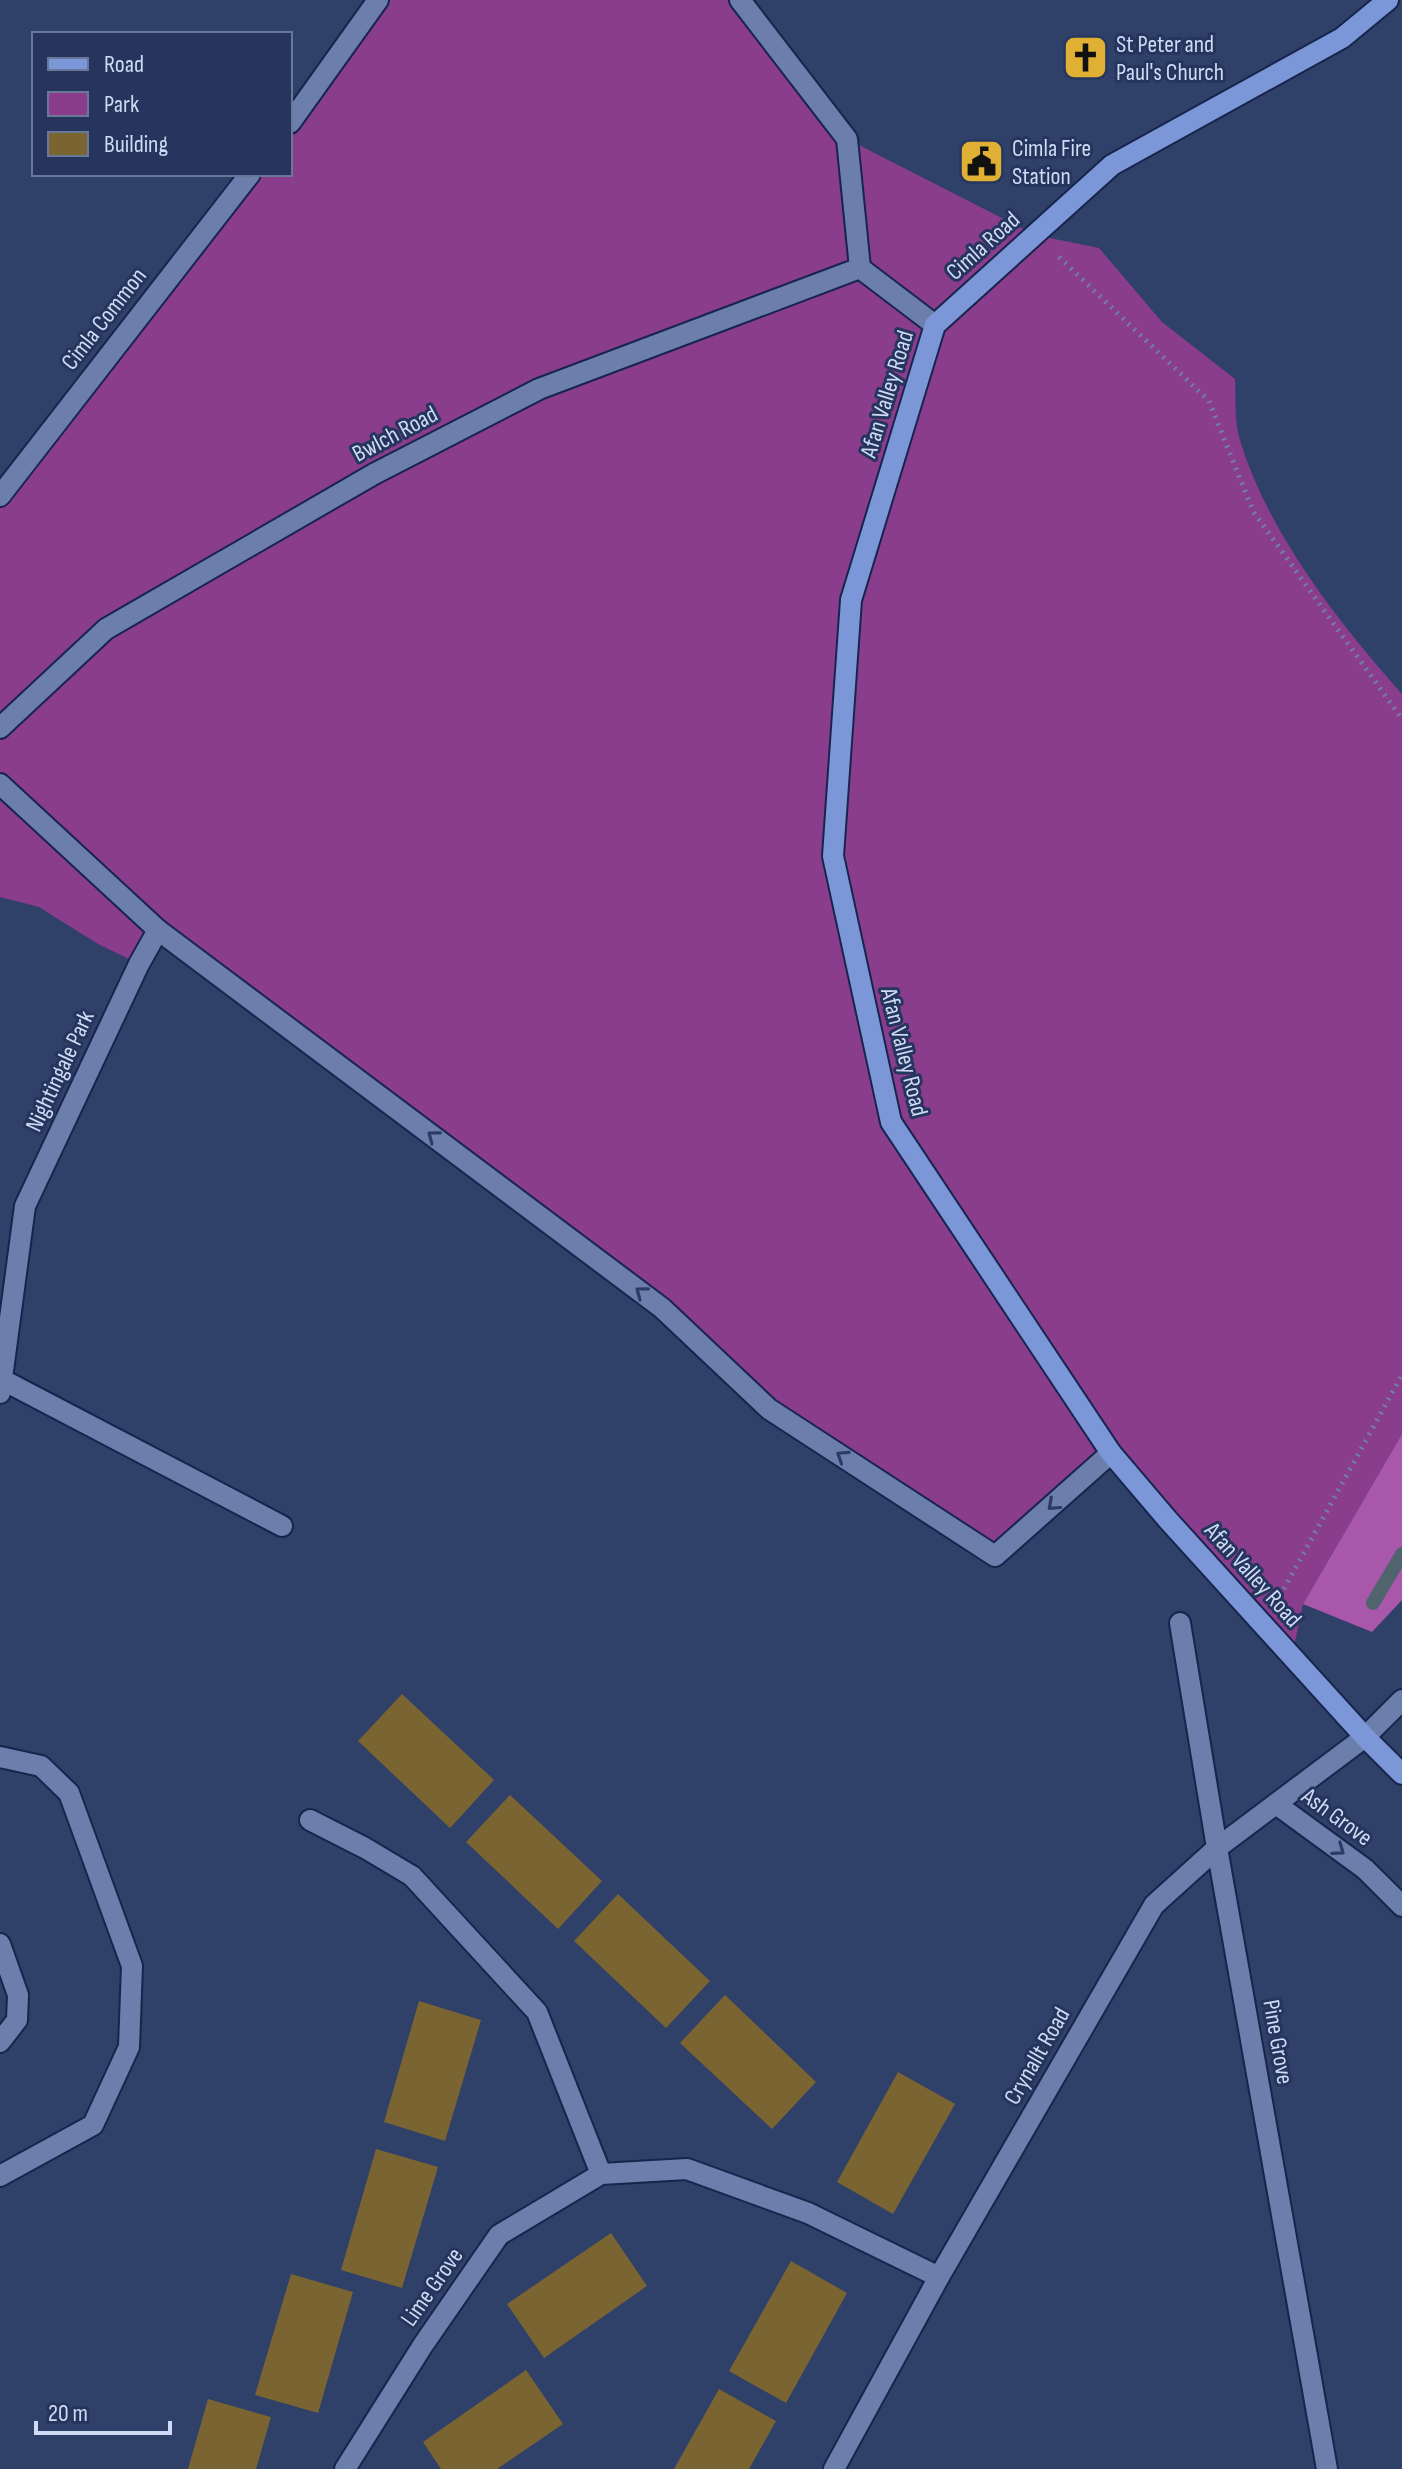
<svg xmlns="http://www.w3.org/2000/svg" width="1402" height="2469" font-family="'Sofia Sans Condensed',sans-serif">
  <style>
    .green { fill: #8b3d8d }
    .forest { fill: #a857ab }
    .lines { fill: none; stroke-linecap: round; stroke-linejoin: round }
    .stream { stroke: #50646e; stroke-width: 14 }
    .building { fill: #7a6432 }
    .minor-casing { stroke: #17254c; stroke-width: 24 }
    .major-casing { stroke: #17254c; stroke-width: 24 }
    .path { stroke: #7180a2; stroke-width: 5; stroke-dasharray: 2 6; stroke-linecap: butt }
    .minor { stroke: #6b7eac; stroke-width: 20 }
    .major { stroke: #7c97d8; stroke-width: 20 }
    .oneway { stroke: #2c3c65 }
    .labels { text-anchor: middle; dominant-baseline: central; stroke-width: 6; stroke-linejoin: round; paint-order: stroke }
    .poi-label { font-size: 24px; fill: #cfdbf4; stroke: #25355d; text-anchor: start }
    .street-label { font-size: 24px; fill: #cfdbf4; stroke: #25355d }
  </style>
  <rect width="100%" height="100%" fill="#2f4069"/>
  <path class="green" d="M378 0H740L847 139 1035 235 1099 248 1162 322 1235 379C1236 398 1234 422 1240 440 1268 533 1339 623 1402 694V1434L1303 1604 1292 1656 1111 1453 995 1556 769 1409 662 1308 159 930 139 964 98 944 39 907 0 897V496L250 174H290V123Z"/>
  <polygon class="forest" points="1402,1434 1402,1600 1372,1632 1303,1604"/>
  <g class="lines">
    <polyline class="stream" points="1373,1603 1402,1554"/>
  </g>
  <g class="building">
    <polygon points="402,1694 494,1780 450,1828 358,1741"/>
    <polygon points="510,1795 602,1881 558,1929 466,1842"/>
    <polygon points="618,1894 710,1981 666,2028 574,1941"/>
    <polygon points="725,1995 816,2082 772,2129 680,2043"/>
    <polygon points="419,2001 481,2020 445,2141 384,2122"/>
    <polygon points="898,2072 955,2104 893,2214 837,2182"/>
    <polygon points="376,2149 438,2167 402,2288 341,2270"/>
    <polygon points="611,2233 647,2286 544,2358 507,2304"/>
    <polygon points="791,2261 847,2293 786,2403 729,2371"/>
    <polygon points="291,2274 353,2292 318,2413 255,2395"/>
    <polygon points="526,2370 563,2424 497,2469 441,2469 423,2442"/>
    <polygon points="719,2389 776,2421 749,2469 674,2469"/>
    <polygon points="208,2399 271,2417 256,2469 188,2469"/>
  </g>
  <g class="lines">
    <defs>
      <g id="minor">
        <polyline points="740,0 847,139 860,268"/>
        <polyline points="290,123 378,0"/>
        <polyline points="860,268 935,325"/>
        <polyline points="0,496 250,174"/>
        <polyline points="0,728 106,629 374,474 539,389 860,268"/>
        <polyline points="0,784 158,930 662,1308 769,1409 995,1556 1111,1453"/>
        <polyline points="3,1380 282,1526"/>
        <polyline points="0,1393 25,1206 139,964 158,930"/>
        <polyline points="1180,1623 1217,1848 1327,2469"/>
        <polyline points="0,1757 41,1766 69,1793 132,1966 129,2047 93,2125 0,2176"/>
        <polyline points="1276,1804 1365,1869 1402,1906"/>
        <polyline points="310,1820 365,1848 412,1876 537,2012 601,2174"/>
        <polyline points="0,1944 18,1995 17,2020 0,2042"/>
        <polyline points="345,2469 423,2345 499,2235 601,2174 687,2169 808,2213 939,2277"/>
        <polyline points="834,2469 939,2277 1154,1905 1217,1848 1365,1737 1402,1700"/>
      </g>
      <polyline id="major" points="1388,0 1342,38 1112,165 935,325 851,600 833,856 891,1122 1111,1453 1168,1520 1365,1737 1402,1774"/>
    </defs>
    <use href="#minor" class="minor-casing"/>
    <use href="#major" class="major-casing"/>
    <g class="path">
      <polyline points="1059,257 1209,401 1253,511 1402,719"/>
      <polyline points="1280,1596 1402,1375"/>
    </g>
    <use href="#minor" class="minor"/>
    <use href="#major" class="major"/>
  </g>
  <defs><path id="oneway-chevron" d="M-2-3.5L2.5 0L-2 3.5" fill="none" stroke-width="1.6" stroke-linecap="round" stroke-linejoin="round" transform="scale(2)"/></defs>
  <g class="oneway">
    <use href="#oneway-chevron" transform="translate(433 1136) rotate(-143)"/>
    <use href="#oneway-chevron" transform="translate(641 1292) rotate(-143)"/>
    <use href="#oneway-chevron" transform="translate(842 1456) rotate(-147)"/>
    <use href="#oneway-chevron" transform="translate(1053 1505) rotate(138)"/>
    <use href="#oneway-chevron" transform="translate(1339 1850) rotate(36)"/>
  </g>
  <defs>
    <symbol id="church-square" viewBox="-11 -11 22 22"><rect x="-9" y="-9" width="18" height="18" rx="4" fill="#e0b034" stroke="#25355d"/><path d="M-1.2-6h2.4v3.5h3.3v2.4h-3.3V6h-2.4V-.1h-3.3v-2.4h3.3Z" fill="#111"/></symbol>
    <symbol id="civic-square" viewBox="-11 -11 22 22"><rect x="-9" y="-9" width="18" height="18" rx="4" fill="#e0b034" stroke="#25355d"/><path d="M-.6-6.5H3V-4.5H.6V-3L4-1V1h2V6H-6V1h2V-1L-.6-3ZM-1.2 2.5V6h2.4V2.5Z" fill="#111"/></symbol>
  </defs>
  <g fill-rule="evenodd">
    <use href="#church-square" x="1060" y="32" width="51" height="51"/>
    <use href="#civic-square" x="956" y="136" width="51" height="51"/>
  </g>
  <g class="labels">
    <g class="poi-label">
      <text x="1116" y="44">St Peter and<tspan x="1116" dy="28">Paul's Church</tspan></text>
      <text x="1012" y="148">Cimla Fire<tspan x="1012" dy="28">Station</tspan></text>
    </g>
    <g class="street-label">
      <text transform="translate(983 246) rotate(-42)">Cimla Road</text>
      <text transform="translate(104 319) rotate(-52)">Cimla Common</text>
      <text transform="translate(887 394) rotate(-73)">Afan Valley Road</text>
      <text transform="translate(395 434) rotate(-28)">Bwlch Road</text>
      <text transform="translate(904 1052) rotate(76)">Afan Valley Road</text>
      <text transform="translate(60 1071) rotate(-65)">Nightingale Park</text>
      <text transform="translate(1253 1575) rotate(48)">Afan Valley Road</text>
      <text transform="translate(1337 1817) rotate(36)">Ash Grove</text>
      <text transform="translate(1278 2042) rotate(80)">Pine Grove</text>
      <text transform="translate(1037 2056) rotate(-60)">Crynallt Road</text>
      <text transform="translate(432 2287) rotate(-55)">Lime Grove</text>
    </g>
  </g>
  <rect x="32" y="32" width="260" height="144" fill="#25355d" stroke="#697799" stroke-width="2"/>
  <rect x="48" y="58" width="40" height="12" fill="#7c97d8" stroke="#697799" stroke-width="2"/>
  <text x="104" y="72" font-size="24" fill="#cfdbf4">Road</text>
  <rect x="48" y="92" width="40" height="24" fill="#8b3d8d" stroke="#697799" stroke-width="2"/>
  <text x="104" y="112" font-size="24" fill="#cfdbf4">Park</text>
  <rect x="48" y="132" width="40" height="24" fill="#7a6432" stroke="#697799" stroke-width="2"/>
  <text x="104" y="152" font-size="24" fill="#cfdbf4">Building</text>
  <path d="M36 2421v12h134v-12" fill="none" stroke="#cfdbf4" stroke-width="4"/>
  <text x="48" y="2421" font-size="24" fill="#cfdbf4" stroke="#25355d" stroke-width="6" paint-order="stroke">20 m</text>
</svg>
